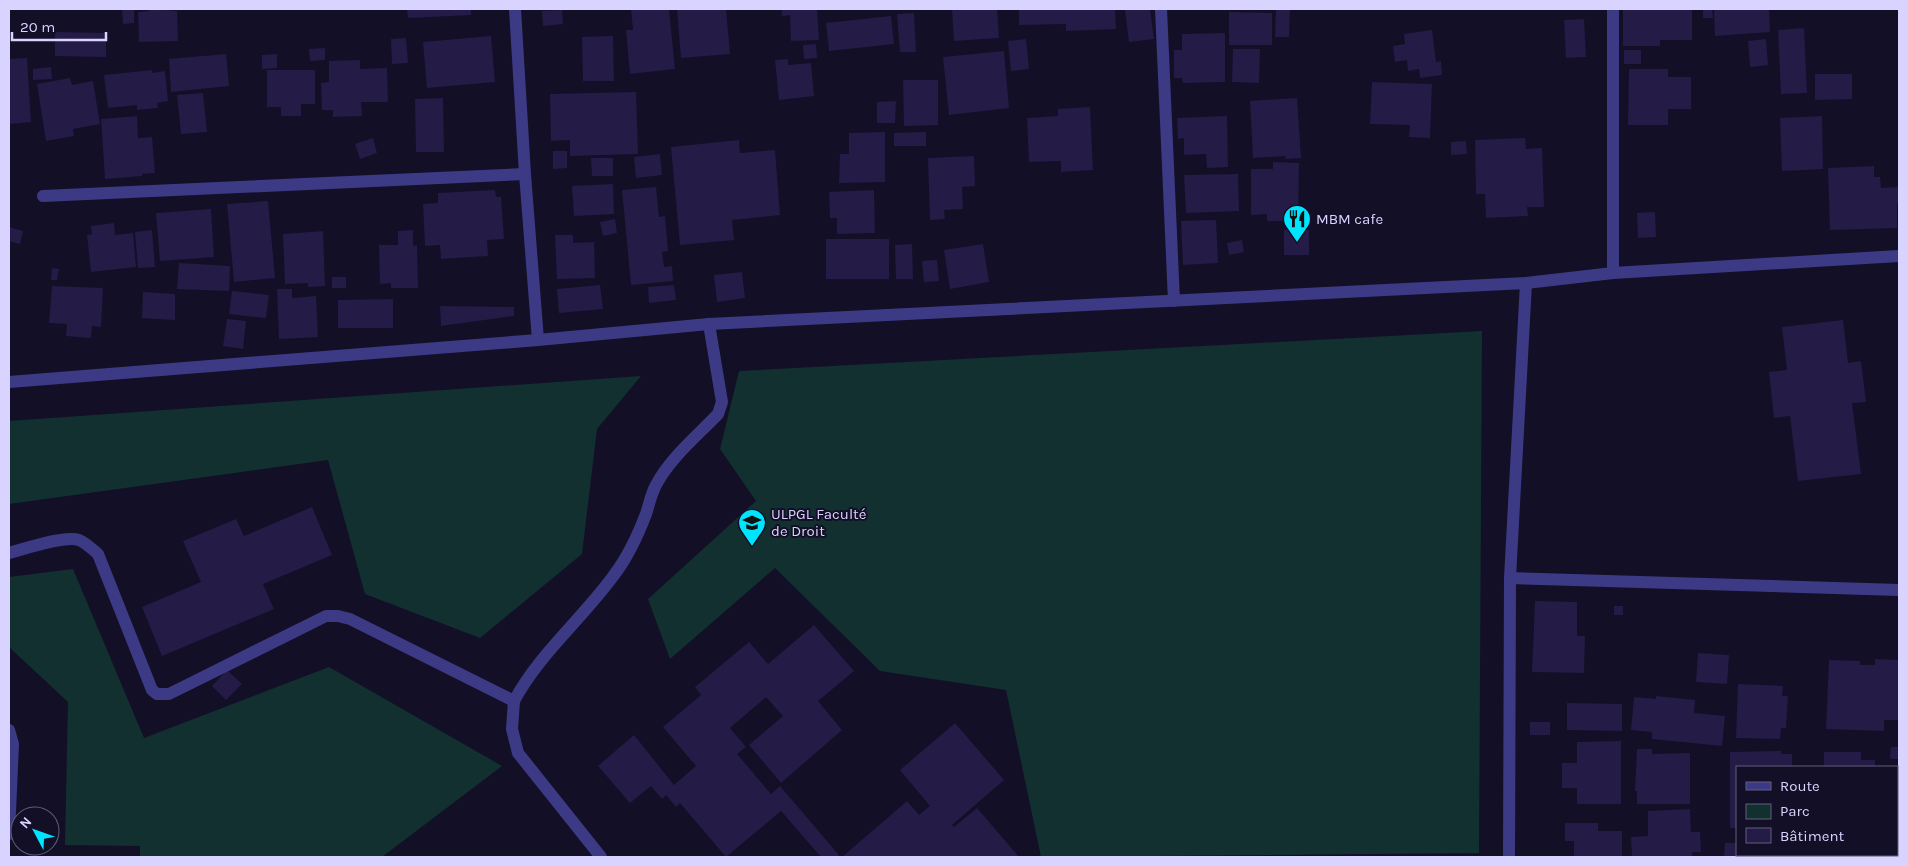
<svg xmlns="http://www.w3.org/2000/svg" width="1908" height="866" font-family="Karla,sans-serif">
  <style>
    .green { fill: #12302f }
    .building { fill: #241b47 }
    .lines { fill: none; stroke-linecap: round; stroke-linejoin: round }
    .minor { stroke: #3d3a85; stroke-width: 12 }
    .labels { text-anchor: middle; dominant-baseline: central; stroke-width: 4; stroke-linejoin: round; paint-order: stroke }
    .poi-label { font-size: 15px; fill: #d9d4ff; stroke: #130f26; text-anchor: start }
  </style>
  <rect width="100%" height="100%" fill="#130f26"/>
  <g class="green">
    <polygon points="1482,331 1479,853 1041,857 1006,690 880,671 775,568 670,659 648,599 756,501 720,449 739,371"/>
    <polygon points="641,376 597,429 582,554 480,638 365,594 328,460 9,504 9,421"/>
    <polygon points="73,569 144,738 329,667 502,766 382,857 140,857 140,846 65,845 68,702 9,647 9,577"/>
  </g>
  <g class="building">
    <polygon points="122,9 134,9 134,23 123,24"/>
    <polygon points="149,9 177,11 178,41 139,42 138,12 149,11"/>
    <polygon points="407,9 471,9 471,15 408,18"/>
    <polygon points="642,9 669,9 675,69 630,74 626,30 633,30 631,10"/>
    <polygon points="677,9 726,9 730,54 681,58"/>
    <polygon points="782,9 817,9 819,40 791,41 790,15 782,16"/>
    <polygon points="952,9 997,9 999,38 954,41"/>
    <polygon points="1019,9 1115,9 1116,29 1066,31 1066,24 1019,25"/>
    <polygon points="1137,9 1150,9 1154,39 1129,42 1125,10"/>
    <polygon points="1276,9 1290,9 1289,37 1275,37"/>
    <polygon points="1623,9 1692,9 1692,40 1660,40 1660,46 1623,46"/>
    <polygon points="1703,9 1712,9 1713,18 1703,18"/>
    <polygon points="1714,9 1769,9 1770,32 1715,36"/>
    <polygon points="562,10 563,24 543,26 542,11"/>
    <polygon points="1229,12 1272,13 1272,45 1229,45"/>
    <polygon points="914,13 916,52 900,52 897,14"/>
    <polygon points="891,16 894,44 829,51 826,23"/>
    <polygon points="1584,19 1586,57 1566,58 1564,20"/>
    <polygon points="1804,28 1807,93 1781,94 1778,30"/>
    <polygon points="1432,30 1436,62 1441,61 1442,75 1420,78 1419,69 1408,71 1407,60 1395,62 1393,46 1405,44 1404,34"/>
    <polygon points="55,32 106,33 106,57 55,56"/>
    <polygon points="1225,33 1225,82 1183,83 1182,78 1174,78 1174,50 1182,50 1182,34"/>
    <polygon points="491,36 495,82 427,88 423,42"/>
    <polygon points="613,36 614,81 583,81 582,37"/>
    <polygon points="406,38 408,63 392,64 391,39"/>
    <polygon points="1026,39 1029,69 1011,71 1008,41"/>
    <polygon points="1766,39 1768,65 1750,67 1748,41"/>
    <polygon points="816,44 817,58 804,59 803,45"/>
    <polygon points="325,48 325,60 310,61 309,49"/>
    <polygon points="1233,49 1260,49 1259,83 1232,82"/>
    <rect x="1624" y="50" width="17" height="14"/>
    <polygon points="1004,51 1009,108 949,115 943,57"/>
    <polygon points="226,54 229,86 171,92 169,59"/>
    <polygon points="277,54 277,68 262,69 262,55"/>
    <polygon points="27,58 31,122 9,124 9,59"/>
    <polygon points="788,59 788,65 811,63 814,96 779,100 775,60"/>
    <polygon points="360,60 360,69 387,68 388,102 361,102 362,116 333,117 333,110 322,110 321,83 329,82 329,61"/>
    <polygon points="51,67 52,79 33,80 33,69"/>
    <polygon points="1629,69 1668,69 1668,77 1691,77 1691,109 1668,109 1668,125 1628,125"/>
    <polygon points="152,70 152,73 165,71 168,101 157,103 158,108 137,110 137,105 108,108 104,75"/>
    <polygon points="267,70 315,70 315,104 301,104 301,116 281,116 281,107 267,107"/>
    <polygon points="1815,74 1852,74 1852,99 1815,100"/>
    <polygon points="70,78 72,85 93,81 100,124 73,129 74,136 46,141 37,84"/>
    <polygon points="903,80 938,80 938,125 904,126"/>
    <polygon points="1372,82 1432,84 1430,138 1409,137 1410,125 1370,124"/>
    <polygon points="636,92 638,154 570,156 570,140 551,141 550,94"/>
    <polygon points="203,93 207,132 181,134 177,95"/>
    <polygon points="443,98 444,152 416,152 415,99"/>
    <polygon points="1297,98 1301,158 1285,159 1286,156 1253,158 1250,101"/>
    <polygon points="896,101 895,123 877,123 877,102"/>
    <polygon points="1090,107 1093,170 1061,172 1061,161 1029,162 1027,118 1058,116 1058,109"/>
    <polygon points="137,116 138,138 152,137 155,173 142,174 142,176 105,179 101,119"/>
    <polygon points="1227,116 1228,167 1207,168 1206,154 1184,155 1184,138 1178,139 1177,118"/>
    <polygon points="1822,116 1823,169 1782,171 1780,118"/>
    <polygon points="885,132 885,182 839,183 840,154 849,154 849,133"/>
    <polygon points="926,132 926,146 894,146 894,133"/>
    <polygon points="373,138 377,153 360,159 355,144"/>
    <polygon points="1525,138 1526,149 1542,148 1544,207 1527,207 1528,216 1486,218 1485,194 1476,194 1475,140"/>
    <polygon points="739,140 740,153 775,150 780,215 732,220 734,240 680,245 671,147"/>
    <polygon points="1466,141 1467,154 1451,155 1451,142"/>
    <polygon points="553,151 567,151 567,168 553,169"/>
    <polygon points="660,154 662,175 636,178 634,157"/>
    <polygon points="974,156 975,186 962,187 963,209 944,210 945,219 930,220 928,158"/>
    <polygon points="591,158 613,158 613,176 592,176"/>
    <polygon points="1273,162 1299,163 1298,221 1267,221 1267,214 1251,215 1251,169 1273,169"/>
    <polygon points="1874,166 1874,177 1880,177 1881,188 1899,187 1899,203 1897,203 1897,228 1830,230 1828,168"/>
    <polygon points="1238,174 1239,211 1186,213 1184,175"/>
    <polygon points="613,184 614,214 574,216 572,186"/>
    <polygon points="656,187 659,217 665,216 668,251 662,252 664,267 672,266 673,281 631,285 622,190"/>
    <polygon points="495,190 496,197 501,197 504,239 487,240 488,256 441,259 440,245 425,246 423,204 438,203 438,193"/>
    <polygon points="874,190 875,233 837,234 837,218 830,218 829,192"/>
    <polygon points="268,201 275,278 234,282 227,204"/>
    <polygon points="211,209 214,257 160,261 156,213"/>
    <polygon points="1655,212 1656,237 1638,238 1637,213"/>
    <polygon points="615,219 617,233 603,236 600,222"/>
    <polygon points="1216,220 1218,263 1183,265 1181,221"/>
    <polygon points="114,223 115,235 133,233 136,267 91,272 87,235 92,234 91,226"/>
    <polygon points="9,227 23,231 20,244 9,241"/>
    <polygon points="152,230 155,267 138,268 135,232"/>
    <polygon points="413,230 413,246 417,245 418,288 391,288 391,283 380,284 379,245 398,245 398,231"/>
    <rect x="1284" y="230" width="25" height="25"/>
    <polygon points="323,231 325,286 308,287 308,283 285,284 283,234"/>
    <polygon points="555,235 573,235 573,243 594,242 595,278 557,279"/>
    <rect x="826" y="239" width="63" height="40"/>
    <polygon points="1242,240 1244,252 1229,255 1227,243"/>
    <polygon points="912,244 913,279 896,279 895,245"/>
    <polygon points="983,244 989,282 950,289 944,250"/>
    <polygon points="937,260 939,281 924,282 922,261"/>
    <polygon points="179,263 230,266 229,291 177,289"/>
    <polygon points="52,268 59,269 57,280 51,280"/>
    <polygon points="742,272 745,298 717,302 714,275"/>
    <rect x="332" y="277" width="14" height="11"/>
    <polygon points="600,285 603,309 559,313 557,289"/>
    <polygon points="674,285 676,300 649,303 648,287"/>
    <polygon points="52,286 103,288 101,327 92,326 91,338 66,336 67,324 49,323"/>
    <polygon points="277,289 292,289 292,298 316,296 318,337 279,339"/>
    <polygon points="232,291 269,295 266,318 229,314"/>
    <polygon points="143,292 175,294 175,320 142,318"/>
    <polygon points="393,299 393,328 338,328 338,300"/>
    <polygon points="440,306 514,307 514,316 441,326"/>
    <polygon points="227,319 246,321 243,349 223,346"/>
    <polygon points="1843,320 1848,363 1861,361 1866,402 1852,403 1861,474 1798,481 1790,416 1774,418 1769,372 1787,370 1782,327"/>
    <polygon points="312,507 332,555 263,584 274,609 162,656 142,607 201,582 183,541 236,519 244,536"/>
    <polygon points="1535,601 1577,602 1577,636 1585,636 1584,673 1532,672"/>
    <rect x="1614" y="606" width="9" height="9"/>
    <polygon points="814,625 854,671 818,701 842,730 781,783 749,745 783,716 766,697 730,728 746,747 737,754 771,794 780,786 839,855 837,857 821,857 781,811 726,857 680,803 676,807 666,795 662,799 651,786 630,803 598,766 634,735 674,785 696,766 663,727 701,695 695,687 749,642 768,664"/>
    <polygon points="1698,653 1729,655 1727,684 1696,682"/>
    <polygon points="1875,659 1899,660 1899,720 1884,720 1884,731 1826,729 1829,660 1860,661 1860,665 1875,665"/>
    <polygon points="227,670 242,684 226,700 212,686"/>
    <polygon points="1738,684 1783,686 1782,696 1788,696 1786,728 1781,728 1780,739 1736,738"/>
    <polygon points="1656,696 1695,700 1694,713 1725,716 1722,746 1652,739 1652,732 1631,730 1634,697 1656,699"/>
    <polygon points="1567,703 1622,704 1622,731 1567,730"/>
    <rect x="1530" y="722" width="20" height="13"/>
    <polygon points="955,723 1004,780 952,825 954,827 977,808 1019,857 842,857 907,801 919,815 930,806 900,770"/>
    <polygon points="1621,741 1621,804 1577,804 1577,788 1562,788 1562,763 1577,763 1577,742"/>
    <polygon points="1891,747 1899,747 1899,759 1890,759"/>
    <polygon points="1637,749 1652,749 1652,754 1690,753 1690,804 1637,804 1637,791 1635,791"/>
    <polygon points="1781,751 1781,754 1792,754 1792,767 1737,767 1737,828 1730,828 1730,752"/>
    <polygon points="1824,752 1861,752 1861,760 1875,760 1875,767 1824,767"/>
    <polygon points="1690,809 1691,832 1700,832 1701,852 1692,852 1692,857 1632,857 1631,837 1648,836 1648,811"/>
    <polygon points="1565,823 1598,823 1598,831 1622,831 1622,857 1574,857 1574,841 1565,841"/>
    <polygon points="1725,843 1737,843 1738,857 1724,857"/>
    <rect x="1831" y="855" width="64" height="2"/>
  </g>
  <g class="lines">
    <g class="minor">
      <polyline points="515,9 525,174 538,340"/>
      <polyline points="1161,9 1174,301"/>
      <polyline points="43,196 525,174"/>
      <polyline points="1613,273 1613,9"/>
      <polyline points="9,382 538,340 709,324 1526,283 1613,273 1899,256"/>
      <path d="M9 553C24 549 65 535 79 540 86 543 92 549 98 554L152 690 157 694H169L326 616H338L350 619 514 701C539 654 583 618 614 575 627 558 638 535 646 514 649 505 651 494 656 485 670 458 697 436 718 414L722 402 709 324"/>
      <polyline points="1510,578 1899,590"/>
      <polyline points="514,701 512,729 518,753 601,857"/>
      <polyline points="9,730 13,744 9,834"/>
      <polyline points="1509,857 1510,578 1526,283"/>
    </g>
  </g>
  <defs>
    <symbol id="restaurant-pin" viewBox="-11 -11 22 30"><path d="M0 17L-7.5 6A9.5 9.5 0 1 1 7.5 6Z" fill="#00e5ff" stroke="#130f26"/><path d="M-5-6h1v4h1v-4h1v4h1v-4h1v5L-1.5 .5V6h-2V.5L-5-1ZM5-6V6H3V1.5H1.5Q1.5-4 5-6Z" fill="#111"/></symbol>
    <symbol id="university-pin" viewBox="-11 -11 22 30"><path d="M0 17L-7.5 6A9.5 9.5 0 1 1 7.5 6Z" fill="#00e5ff" stroke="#130f26"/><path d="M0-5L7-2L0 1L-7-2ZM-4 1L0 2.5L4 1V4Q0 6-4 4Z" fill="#111"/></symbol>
  </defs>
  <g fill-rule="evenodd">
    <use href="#restaurant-pin" x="1281" y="203" width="32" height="43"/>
    <use href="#university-pin" x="736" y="507" width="32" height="43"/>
  </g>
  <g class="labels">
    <g class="poi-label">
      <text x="1316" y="219">MBM cafe</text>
      <text x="771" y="514">ULPGL Faculté<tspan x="771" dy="17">de Droit</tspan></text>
    </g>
  </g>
  <rect width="1908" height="866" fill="none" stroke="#d9d4ff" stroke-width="20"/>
  <rect x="1736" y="766" width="162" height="90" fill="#130f26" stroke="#625e7d"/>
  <rect x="1746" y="782" width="25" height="8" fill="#3d3a85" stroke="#625e7d"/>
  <text x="1780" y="791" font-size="15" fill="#d9d4ff">Route</text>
  <rect x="1746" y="804" width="25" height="15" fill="#12302f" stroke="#625e7d"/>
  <text x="1780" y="816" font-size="15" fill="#d9d4ff">Parc</text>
  <rect x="1746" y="828" width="25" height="15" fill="#241b47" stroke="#625e7d"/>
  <text x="1780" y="841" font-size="15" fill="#d9d4ff">Bâtiment</text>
  <g transform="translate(35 831) rotate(311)"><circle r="24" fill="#130f26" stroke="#625e7d"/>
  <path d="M0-4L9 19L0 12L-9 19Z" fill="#00e5ff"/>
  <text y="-8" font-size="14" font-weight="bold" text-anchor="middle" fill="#d9d4ff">N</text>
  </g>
  <path d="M12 32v8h94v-8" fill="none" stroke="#d9d4ff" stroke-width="2.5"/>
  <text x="20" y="32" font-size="15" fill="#d9d4ff" stroke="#130f26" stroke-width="4" paint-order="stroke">20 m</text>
</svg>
